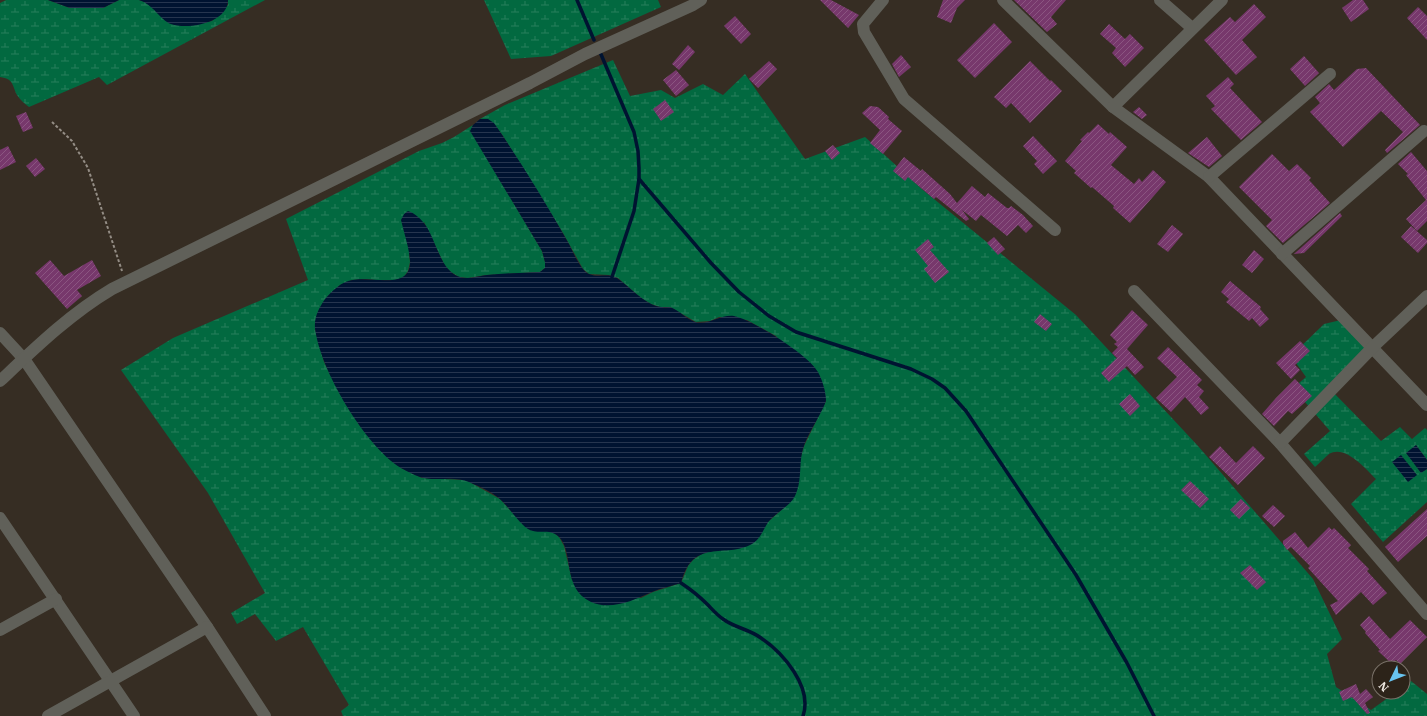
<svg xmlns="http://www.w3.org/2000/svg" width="1427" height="716" font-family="'IBM Plex Serif',serif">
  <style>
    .wetland { fill: url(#wetland-marsh) }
    .water { fill: url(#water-rules) }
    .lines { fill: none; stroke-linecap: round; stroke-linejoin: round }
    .stream { stroke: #001331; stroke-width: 3.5 }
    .building { fill: url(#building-hatch) }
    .path { stroke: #948d85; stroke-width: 2; stroke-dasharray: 3 2; stroke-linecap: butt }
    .minor { stroke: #606059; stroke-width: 12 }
  </style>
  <defs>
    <pattern id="wetland-marsh" width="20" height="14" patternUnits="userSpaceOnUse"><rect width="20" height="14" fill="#026940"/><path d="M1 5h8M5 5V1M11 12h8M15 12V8" fill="none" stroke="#277e5b"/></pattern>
    <pattern id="water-rules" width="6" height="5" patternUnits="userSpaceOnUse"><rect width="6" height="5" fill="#001331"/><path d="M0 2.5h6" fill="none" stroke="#26354f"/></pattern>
    <pattern id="building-hatch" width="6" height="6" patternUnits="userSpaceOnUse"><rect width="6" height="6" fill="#77386c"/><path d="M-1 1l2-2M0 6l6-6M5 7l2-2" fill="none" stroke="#8b5581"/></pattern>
  </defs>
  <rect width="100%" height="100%" fill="#362d23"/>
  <g class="wetland">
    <path d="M6 0H48L70 8H103L119 0H139L145 2 152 7 165 20 177 25H193L212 21 228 5V0H265L107 85 99 77 29 107C25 104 20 100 17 95 12 85 14 79 0 77V3Z"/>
    <polygon points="484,0 658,0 661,7 551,56 511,59"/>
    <path d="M613 60 630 96 661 90 675 98 703 84 723 95 745 74 805 159 865 137 923 190 1076 315 1198 446 1313 579 1342 639 1327 654 1336 687 1371 710 1396 692H1403V687L1411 681 1427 694V716H343L341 711 349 705 303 627 276 641 255 614 237 624 231 613 265 593 208 493 121 370 173 338 308 280 286 219 419 151 442 143 454 137 473 125 471 131 542 251 545 262V268L540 272 486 275 468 278 459 277 451 272 445 266 424 222 409 254 410 262 408 271 403 278 395 280H376L366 279 352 280 340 285 328 296 315 329 324 362 338 390 360 426 375 444 388 457 401 468 422 478 466 480 500 499 521 522 535 531H549L553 532 559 537 564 546 572 580 641 598 653 592 681 583 688 566 693 560 700 555 709 551 719 550 769 521 787 505 800 468V460L804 446 826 401 776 336 747 320 719 317 710 321 696 322 670 307H660L651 304 641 298 618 278 609 275 589 274 583 269 563 233 503 136C496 126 492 120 480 119L505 105Z"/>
    <path d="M1341 320 1367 347 1327 386 1381 441 1400 427 1412 439 1425 428 1427 430V460L1416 445 1421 472 1427 469V502L1383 542 1351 504 1376 479C1366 469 1345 444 1329 454 1324 458 1320 463 1315 467L1304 454 1330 431 1293 388 1306 377 1291 356 1324 324Z"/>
  </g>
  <g class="water">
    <polygon points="48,0 119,0 103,8 70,8"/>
    <path d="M139 0H228C228 23 188 30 171 24 160 20 154 5 139 0Z"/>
    <path d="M480 119H488L494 123C521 162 546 203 569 244 573 252 581 271 589 274 598 278 608 273 617 278 626 284 634 293 643 299 649 303 655 307 662 307 665 308 667 307 670 307 679 310 686 319 695 322 708 326 721 314 734 316 753 320 809 355 818 372 822 379 826 392 826 400 825 408 807 435 804 446 798 461 803 480 795 496 790 506 777 512 769 521 763 529 761 539 752 544 725 559 693 537 681 583 672 586 661 588 652 592 634 600 611 611 591 602 561 588 575 551 558 536 549 528 537 535 528 529 518 522 511 510 502 501 493 492 480 487 469 482 454 475 435 482 420 477 414 475 407 471 401 468 365 446 320 370 315 328 314 317 319 308 325 299 332 291 342 281 353 280 371 276 412 291 410 260 409 247 404 233 401 220L404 214 408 211C414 213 419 217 423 222 436 236 439 271 460 277 468 280 479 276 487 275 505 273 523 273 540 272L545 268V262L542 251 470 131 473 125Z"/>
    <polygon points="1416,445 1427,460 1427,469 1421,473 1406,453"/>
    <polygon points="1401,455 1417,475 1408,482 1392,462"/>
  </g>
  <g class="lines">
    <g class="stream">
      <polyline points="577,0 594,40"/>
      <polyline points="600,52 634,132 638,151 639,168 639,179 634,211 612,277"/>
      <polyline points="639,179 711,263 739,292 769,316 796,332 911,369 932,379 945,388 966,411 1076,575 1127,663 1154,716"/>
      <path d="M681 583C690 589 699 596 707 604 712 609 717 615 723 619 735 628 749 629 761 638 783 653 813 687 803 716"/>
    </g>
  </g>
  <g class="building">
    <polygon points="820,0 831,0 859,15 848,28"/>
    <polygon points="943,0 965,0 957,8 951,23 937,17"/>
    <polygon points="1014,0 1066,0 1051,17 1057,24 1047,32"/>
    <polygon points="1353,0 1363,0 1369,9 1351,22 1342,8"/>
    <polygon points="1254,4 1266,17 1242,40 1257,57 1236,75 1204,40 1230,17 1235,22"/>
    <polygon points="1418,7 1427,16 1427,40 1407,18"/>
    <polygon points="735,16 751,34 741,44 724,26"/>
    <polygon points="994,23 1012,42 975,78 957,60"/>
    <polygon points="1109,24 1125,39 1130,34 1144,48 1125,67 1112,53 1116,48 1100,34"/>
    <polygon points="688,45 695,52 679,70 672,64"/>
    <polygon points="901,55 911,67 899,77 892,64"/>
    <polygon points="1304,56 1319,73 1305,86 1290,69"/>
    <polygon points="769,61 777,69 758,88 749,79"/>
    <polygon points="1030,61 1050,81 1051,80 1062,91 1030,123 1011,103 1006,108 994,97"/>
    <polygon points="1366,68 1420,125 1387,153 1385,150 1403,132 1381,111 1343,147 1310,112 1320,103 1315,97 1329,84 1334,90 1357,69"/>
    <polygon points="676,70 689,85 676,96 663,80"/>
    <polygon points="1228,77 1234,84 1230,88 1262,122 1241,140 1211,109 1215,106 1206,96"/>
    <polygon points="665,100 674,112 661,121 653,109"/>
    <polygon points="870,106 878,107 889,117 888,119 902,131 883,154 870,143 880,130 862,113"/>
    <polygon points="1139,107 1147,115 1142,119 1133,112"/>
    <polygon points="26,112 33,128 23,132 16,116"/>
    <polygon points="1098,124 1109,134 1110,132 1127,147 1111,165 1134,184 1139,178 1142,182 1153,170 1166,182 1130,223 1113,208 1114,206 1092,187 1091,188 1074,173 1076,171 1065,161 1082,141 1080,140 1088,132 1089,133"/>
    <polygon points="1033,136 1057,161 1043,174 1034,164 1037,161 1023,146"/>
    <polygon points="1207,137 1222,156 1209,167 1188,153"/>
    <polygon points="833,145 840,153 832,160 825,151"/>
    <polygon points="8,146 16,162 0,170 0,150"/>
    <polygon points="1411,152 1427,171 1427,221 1417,231 1406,219 1426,200 1406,175 1408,174 1398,164"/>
    <polygon points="1272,154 1289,171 1297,164 1311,178 1309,180 1330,203 1283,243 1266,226 1272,220 1239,187"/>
    <polygon points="904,157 921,171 922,169 950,194 957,203 972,186 985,197 988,193 1007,208 1009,208 1011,206 1023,215 1033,226 1026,233 1018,225 1007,236 981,215 976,221 962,210 969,219 966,221 936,197 934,199 908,177 905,181 893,171"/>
    <polygon points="36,158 45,169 35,177 26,166"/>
    <polygon points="1340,213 1342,216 1304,253 1294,254"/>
    <polygon points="1172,225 1183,234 1168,252 1157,244"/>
    <polygon points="1411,226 1427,240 1427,243 1418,253 1401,237"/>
    <polygon points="994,237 1005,249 998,255 987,243"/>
    <polygon points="928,239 934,247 930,250 949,272 935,283 924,269 928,266 915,250"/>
    <polygon points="1254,250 1264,259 1252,273 1242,265"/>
    <polygon points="50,260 64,276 92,260 101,276 77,290 82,296 67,309 35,273"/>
    <polygon points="1230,281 1261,307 1260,309 1269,319 1260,327 1252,318 1249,321 1226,302 1229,299 1221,292"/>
    <polygon points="1132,310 1148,325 1127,349 1144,367 1135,375 1127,366 1109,382 1101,373 1117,358 1112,353 1118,347 1114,344 1117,342 1110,335"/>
    <polygon points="1040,314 1052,324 1046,331 1034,322"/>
    <polygon points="1300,341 1310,351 1295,365 1300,370 1291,379 1276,363"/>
    <polygon points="1168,347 1202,380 1197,385 1204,391 1199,397 1209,408 1201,415 1185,397 1171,412 1156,398 1177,377 1157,358"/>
    <polygon points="1295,379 1312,396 1292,414 1288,411 1274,426 1262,414 1276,398"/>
    <polygon points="1130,394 1140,406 1130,416 1119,404"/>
    <polygon points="1220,446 1236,463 1253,446 1265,458 1238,485 1209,457"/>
    <polygon points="1190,481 1209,499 1200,508 1181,490"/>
    <polygon points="1241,499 1250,508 1239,519 1230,510"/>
    <polygon points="1273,505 1285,516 1274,527 1262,516"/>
    <polygon points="1427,509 1427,536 1398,562 1385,547"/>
    <polygon points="1329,527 1332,530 1334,528 1351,545 1348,548 1369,569 1367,571 1387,593 1373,605 1361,592 1336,615 1330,605 1338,601 1308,568 1310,566 1291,547 1287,550 1283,544 1283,541 1295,532 1308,548"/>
    <polygon points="1250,565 1266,582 1257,590 1240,573"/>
    <polygon points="1369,616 1390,639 1410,620 1427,637 1400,664 1396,660 1392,664 1378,651 1380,650 1365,633 1366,632 1360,625"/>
    <polygon points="1356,684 1360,694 1366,689 1373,697 1365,703 1370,713 1367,714 1352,697 1343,701 1339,692"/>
  </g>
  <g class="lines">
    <polyline class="path" points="52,122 72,141 88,168 122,271"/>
    <g class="minor">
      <polyline points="883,0 863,24 864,32 904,99 1055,230"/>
      <polyline points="1003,0 1113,107 1209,177 1427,405"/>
      <polyline points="1160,0 1192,28"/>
      <polyline points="1113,107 1222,0"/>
      <polyline points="1209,177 1330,74"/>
      <polyline points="1282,254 1424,131"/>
      <polyline points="1134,291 1280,443 1427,614"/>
      <polyline points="0,333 24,359 207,627 265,716"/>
      <path d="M0 381C35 348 70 314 112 289L530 83 585 54 693 5 701 0"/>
      <polyline points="1280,443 1373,347 1427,296"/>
      <polyline points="0,518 134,716"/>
      <polyline points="0,630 56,599"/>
      <polyline points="48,716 207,627"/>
    </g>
  </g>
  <g transform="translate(1391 680) rotate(227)"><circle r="19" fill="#2c2319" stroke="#7a7269"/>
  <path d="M0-3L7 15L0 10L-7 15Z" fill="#68c4f0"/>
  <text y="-6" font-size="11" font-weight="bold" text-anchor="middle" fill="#eee9e2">N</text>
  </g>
</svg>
